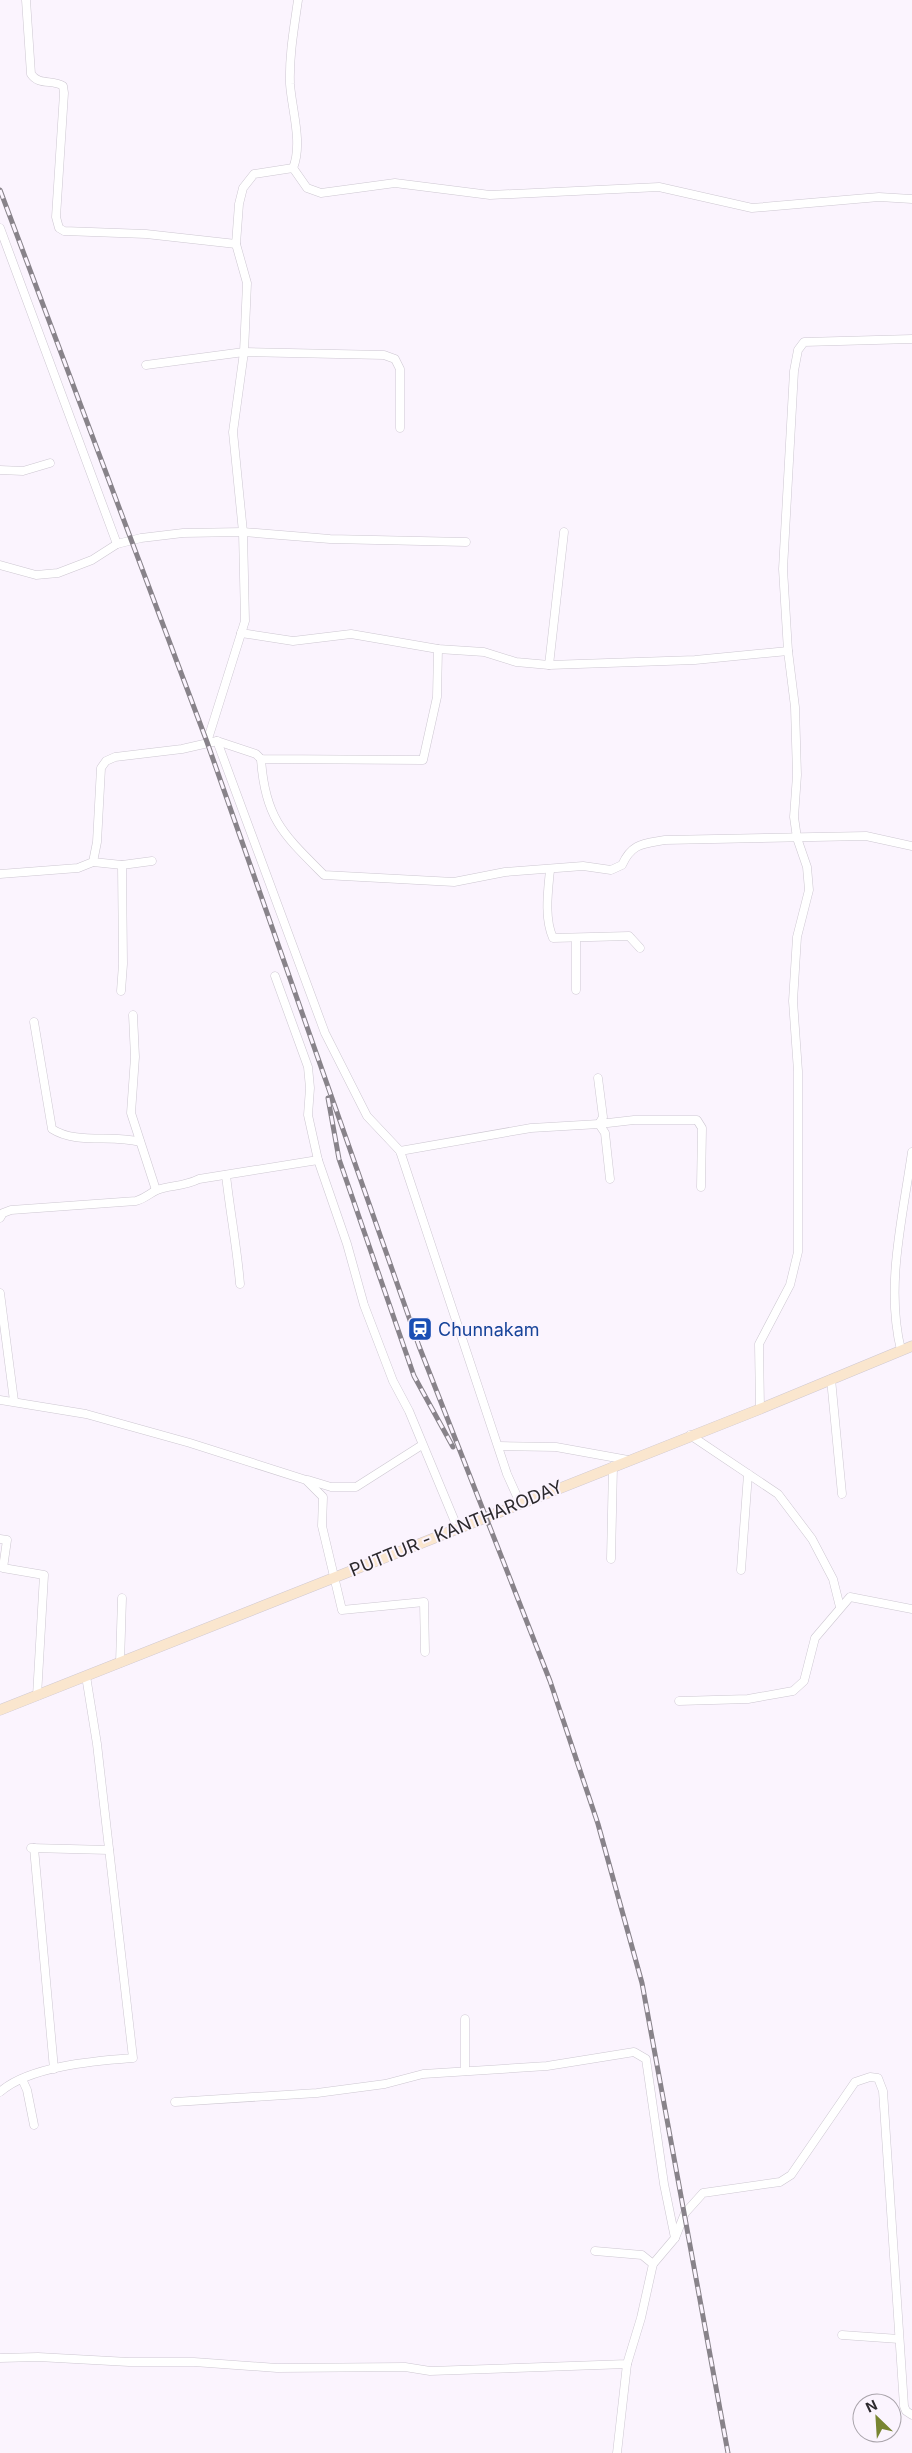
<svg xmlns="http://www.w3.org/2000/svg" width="912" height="2453" font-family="Inter,sans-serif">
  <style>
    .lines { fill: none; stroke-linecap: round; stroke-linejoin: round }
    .minor-casing { stroke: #cdc7d1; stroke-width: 9 }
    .secondary-casing { stroke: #cdc7d1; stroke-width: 11 }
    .minor { stroke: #fff; stroke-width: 8 }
    .secondary { stroke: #fae6ce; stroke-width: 10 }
    .rail-casing { stroke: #88838a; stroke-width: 5 }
    .rail { stroke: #fbf4fe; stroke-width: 3; stroke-dasharray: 9; stroke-linecap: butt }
    .labels { text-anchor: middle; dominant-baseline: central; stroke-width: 4; stroke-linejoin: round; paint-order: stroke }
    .transit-label { font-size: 18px; fill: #164399; stroke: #fbf4fe; text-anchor: start }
    .street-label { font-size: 18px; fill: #2c292d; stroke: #fbf4fe }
  </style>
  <rect width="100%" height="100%" fill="#fbf4fe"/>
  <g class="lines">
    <defs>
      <g id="minor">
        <path d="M26 0 31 74C39 86 53 79 63 86L64 93 56 217 59 228 64 231 146 234 236 244"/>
        <polyline points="293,168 307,188 321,193 395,183 490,195 659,187 752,208 879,197 912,199"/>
        <polyline points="0,228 117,544"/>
        <polyline points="146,365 244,352 384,355 395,359 400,369 400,428"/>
        <polyline points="0,470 23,471 50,463"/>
        <polyline points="0,565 36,575 58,573 92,560 117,544 141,538 183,533 243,532 330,539 466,542"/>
        <polyline points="241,633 293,641 351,634 438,649 484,652 516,662 549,665 695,660 788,651"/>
        <polyline points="549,665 564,532"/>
        <polyline points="217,741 325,1033 367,1116 400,1151 507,1474 520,1503"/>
        <path d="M207 742 245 621 243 532 233 432 244 352 247 283 236 244 239 204 243 188 254 174 293 168C303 143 292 111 290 84 289 56 294 28 298 0"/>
        <path d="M261 759C265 819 284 835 324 875L454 882 505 872 583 866 611 870 622 865C632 843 643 844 665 840L866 836 912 846"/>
        <polyline points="93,862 122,865 152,861"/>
        <path d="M550 870C548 891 544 918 553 938L629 936 640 948"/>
        <polyline points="0,874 78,868 93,862 97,842 101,768 106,761 115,757 182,749 217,741 256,754 261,759 423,760 437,697 438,649"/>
        <polyline points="275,976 308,1067 310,1088 308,1115 318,1160 347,1244 364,1305 393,1381 409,1411 458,1529"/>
        <polyline points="576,990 576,938"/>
        <polyline points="121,991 123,964 122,865"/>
        <polyline points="133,1015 135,1057 131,1113 156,1190"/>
        <path d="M34 1022 52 1129C77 1145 112 1134 140 1142"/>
        <polyline points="598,1078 603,1117 599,1124 634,1120 697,1120 702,1128 701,1187"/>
        <polyline points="400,1151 531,1128 599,1124 605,1133 610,1179"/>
        <path d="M226 1175C230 1212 237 1247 240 1284"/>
        <path d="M0 1218 3 1213 11 1210 136 1201C146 1198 150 1193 157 1190 170 1185 183 1187 199 1179L318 1160"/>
        <polyline points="0,1293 14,1401"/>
        <path d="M901 1350C885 1286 903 1216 912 1152"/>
        <polyline points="831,1379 842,1494"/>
        <polyline points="0,1400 86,1414 190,1443 306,1480 323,1497 322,1526 342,1610 424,1602 425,1652"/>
        <polyline points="760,1409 759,1344 790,1285 798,1252 798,1071 793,1001 797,937 809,890 807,867 797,838 794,817 797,775 795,707 788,651 783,569 794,371 798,350 804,342 912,339"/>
        <polyline points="690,1435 778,1494 812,1539 833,1579 840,1607"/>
        <polyline points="499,1446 556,1447 628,1460"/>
        <polyline points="308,1480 331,1487 356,1487 422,1445"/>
        <polyline points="0,1539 7,1540 3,1568 44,1575 37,1696"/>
        <polyline points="611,1559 613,1466"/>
        <polyline points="741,1570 748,1474"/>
        <polyline points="120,1663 122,1598"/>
        <polyline points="679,1701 748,1699 793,1691 804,1681 815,1638 850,1597 912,1609"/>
        <polyline points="31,1848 109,1850"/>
        <polyline points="34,1848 54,2069"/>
        <polyline points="465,2071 465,2019"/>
        <polyline points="22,2079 27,2090 34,2125"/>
        <path d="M0 2092C29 2066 95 2061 133 2058L97 1744 86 1676"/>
        <polyline points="175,2102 317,2093 385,2084 423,2074 547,2066 634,2052 646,2059 664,2184 675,2238 653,2264"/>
        <polyline points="675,2238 685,2213 703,2193 780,2182 791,2175 855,2082 870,2077 878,2078 883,2091 904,2406 906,2411 912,2415"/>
        <polyline points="842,2335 899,2339"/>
        <polyline points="0,2358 38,2357 129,2362 194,2362 277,2368 405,2367 430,2371 627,2364 641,2318 653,2264 642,2255 595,2251"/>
        <polyline points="617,2453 627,2364"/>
      </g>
      <polyline id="secondary" points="0,1710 760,1409 912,1346"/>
    </defs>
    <use href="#minor" class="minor-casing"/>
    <use href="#secondary" class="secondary-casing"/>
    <use href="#minor" class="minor"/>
    <use href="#secondary" class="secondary"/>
    <defs>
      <g id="rail">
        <polyline points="0,190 207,742 419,1346 550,1681 598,1824 642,1983 728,2453"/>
        <polyline points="328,1098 339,1159 414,1376 453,1447"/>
      </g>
    </defs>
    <use href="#rail" class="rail-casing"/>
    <use href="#rail" class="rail"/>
  </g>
  <defs>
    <symbol id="station-square" viewBox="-11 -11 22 22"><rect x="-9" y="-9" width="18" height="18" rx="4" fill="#1a4fb4" stroke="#fbf4fe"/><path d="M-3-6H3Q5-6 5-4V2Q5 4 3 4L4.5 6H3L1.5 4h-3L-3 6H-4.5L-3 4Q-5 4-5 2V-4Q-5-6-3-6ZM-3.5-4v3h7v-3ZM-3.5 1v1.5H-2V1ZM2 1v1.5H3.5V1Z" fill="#fff"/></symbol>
  </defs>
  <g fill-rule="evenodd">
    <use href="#station-square" x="406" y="1315" width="28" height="28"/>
  </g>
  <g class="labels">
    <g class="transit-label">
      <text x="438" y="1329">Chunnakam</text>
    </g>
    <g class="street-label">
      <text transform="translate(456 1528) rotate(-22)">PUTTUR - KANTHARODAY</text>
    </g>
  </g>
  <g transform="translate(877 2418) rotate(335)"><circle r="24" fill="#fbf4fe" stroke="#a8a3aa"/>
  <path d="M0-4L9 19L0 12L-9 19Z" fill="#788532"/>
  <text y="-8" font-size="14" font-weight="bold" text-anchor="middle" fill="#2c292d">N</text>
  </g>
</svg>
